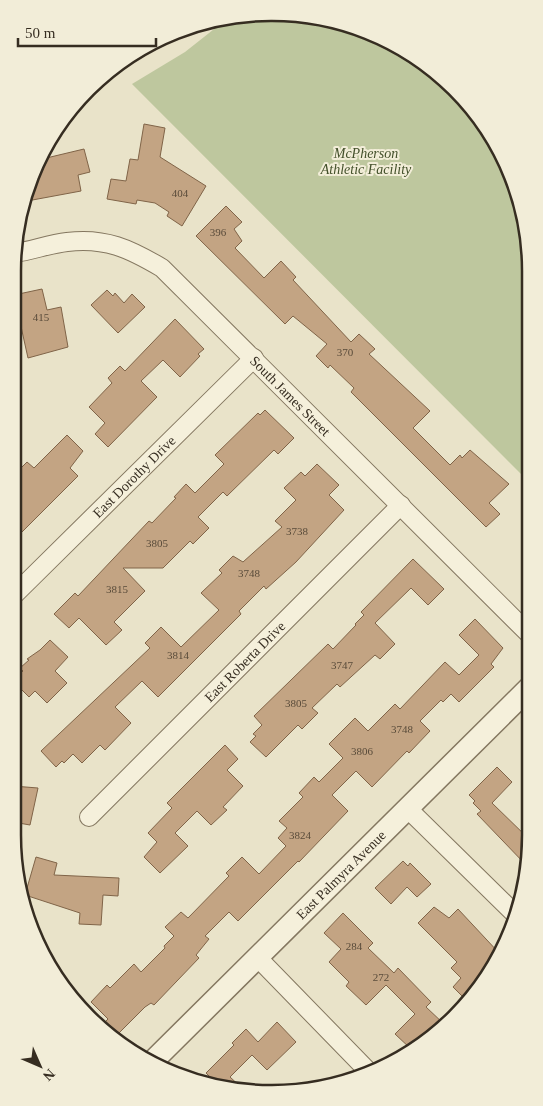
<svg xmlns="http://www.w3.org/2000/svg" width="543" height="1106" font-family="Georgia,serif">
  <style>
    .green { fill: #bec79e }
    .building { fill: #c3a483; stroke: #806448 }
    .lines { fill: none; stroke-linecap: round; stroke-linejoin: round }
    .minor-casing { stroke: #847760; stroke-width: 20 }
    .tertiary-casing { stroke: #847760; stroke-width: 24 }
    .minor { stroke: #f5f0db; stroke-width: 18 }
    .tertiary { stroke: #f5f0db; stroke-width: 21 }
    .labels { text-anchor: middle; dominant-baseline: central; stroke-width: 4; stroke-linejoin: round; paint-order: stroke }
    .number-label { font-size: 11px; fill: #594b3a }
    .park-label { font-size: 14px; font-style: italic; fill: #43502a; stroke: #f2edd8 }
    .street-label { font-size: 14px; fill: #362d21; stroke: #f2edd8 }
    .rim { fill: none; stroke: #362d21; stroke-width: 2.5 }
  </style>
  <rect width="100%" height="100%" fill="#e9e3c9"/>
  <polygon class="green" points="288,13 386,39 442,77 487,127 511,173 528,238 529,482 132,84 185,52 223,22"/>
  <g class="building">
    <polygon points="144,124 165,128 160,157 206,186 182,226 167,216 169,212 155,203 137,200 136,204 107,199 111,179 126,181 130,159 138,160"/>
    <polygon points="84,149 90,172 78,175 81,191 27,201 38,160"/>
    <polygon points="226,206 242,222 234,229 242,241 235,248 264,278 281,261 296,277 293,280 351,342 359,334 375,349 369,354 430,411 413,428 450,465 460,455 462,458 470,450 509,484 489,503 500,514 486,527 351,392 354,388 330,365 328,368 316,356 327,344 293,316 285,324 196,236"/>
    <polygon points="42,289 47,310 61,307 68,347 28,358 14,295"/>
    <polygon points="107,290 113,296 115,293 124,303 132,294 145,307 118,333 91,305"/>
    <polygon points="175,319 204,349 198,354 200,356 180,377 163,360 141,381 157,397 108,447 95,434 105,423 89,407 112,383 108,378 120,366 125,371"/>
    <polygon points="265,410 294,438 278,454 274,450 227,496 223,492 198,517 209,528 193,544 190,541 163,568 123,568 145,591 114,622 122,630 106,645 79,618 69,628 54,614 75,593 78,596 149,521 152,523 176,498 174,497 186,484 195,493 224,464 215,455 258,413 260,415"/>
    <polygon points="67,435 83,451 70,468 78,476 13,541 13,476 27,462 34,468"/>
    <polygon points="317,464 339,485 329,495 344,510 296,562 266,589 264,586 239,611 241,614 158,697 142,681 115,707 131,723 105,750 100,745 82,763 73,754 64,763 62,761 56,767 41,751 150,648 145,643 161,627 181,647 219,610 201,593 222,573 219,570 233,556 243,562 282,527 275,521 296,500 284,488 301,472 305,476"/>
    <polygon points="413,559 444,589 428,605 411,588 375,623 395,644 380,659 375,655 340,687 337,684 312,708 318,713 302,729 298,725 266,757 250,742 256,736 253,734 262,725 254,716 328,644 333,649 356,625 355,624 364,615 361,612"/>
    <polygon points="475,619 503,648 491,664 494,667 459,702 451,694 443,702 441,700 420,721 430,731 409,753 407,751 372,787 356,771 332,795 348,811 299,862 298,861 238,921 229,912 205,936 209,939 196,955 199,958 154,1005 151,1003 145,1007 116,1036 103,1024 108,1019 91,1002 107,985 110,988 134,964 141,972 165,948 164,946 174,936 165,927 181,912 188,918 229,876 226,873 242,857 259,874 286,846 278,838 287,828 279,821 303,797 299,793 314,777 319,782 343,758 329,744 355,718 368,731 395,704 400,709 445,662 459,675 479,655 459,635"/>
    <polygon points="50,640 68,657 55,671 67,683 47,703 35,691 29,697 13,681 23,671 20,668 29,660 27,659 40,650"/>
    <polygon points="225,745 238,759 227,770 243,786 223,807 227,810 211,825 197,811 175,833 188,846 160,873 144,857 157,842 148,833 172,808 167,803"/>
    <polygon points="497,767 512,782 492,803 530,840 526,865 477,814 481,811 473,803 475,801 469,795"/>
    <polygon points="13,786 38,788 30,825 13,822"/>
    <polygon points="36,857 57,863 54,875 119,878 118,896 103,895 101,925 79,924 80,913 25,895"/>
    <polygon points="403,861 408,866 410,863 431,884 417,897 407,887 391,904 375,888"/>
    <polygon points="434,907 449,918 458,909 500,954 467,1001 453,987 461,978 451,968 457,962 418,923"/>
    <polygon points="343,913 373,943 368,948 394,973 398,968 431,1002 426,1007 444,1024 411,1049 395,1034 415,1014 386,985 366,1005 346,986 349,982 329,962 341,949 324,933"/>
    <polygon points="277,1022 296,1042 267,1070 252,1055 230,1077 243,1089 222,1089 206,1073 234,1045 232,1043 246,1029 258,1042"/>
  </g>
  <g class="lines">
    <defs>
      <g id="minor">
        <path id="s1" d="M14 253C31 251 49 244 67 242 105 237 130 249 162 268L529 634"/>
        <path id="s2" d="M13 596 254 358"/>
        <polyline points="407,808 514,913"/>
        <path id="s3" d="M89 817 401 505"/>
        <polyline points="257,957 369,1072"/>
      </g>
      <g id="tertiary">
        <path id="s4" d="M152 1062 530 687"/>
      </g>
    </defs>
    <use href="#minor" class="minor-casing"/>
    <use href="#tertiary" class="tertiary-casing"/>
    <use href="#minor" class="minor"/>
    <use href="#tertiary" class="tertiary"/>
  </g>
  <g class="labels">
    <g class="number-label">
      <text x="180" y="193">404</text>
      <text x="218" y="232">396</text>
      <text x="41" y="317">415</text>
      <text x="345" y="352">370</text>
      <text x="297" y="531">3738</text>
      <text x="157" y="543">3805</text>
      <text x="249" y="573">3748</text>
      <text x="117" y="589">3815</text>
      <text x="178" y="655">3814</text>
      <text x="342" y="665">3747</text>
      <text x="296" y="703">3805</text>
      <text x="402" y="729">3748</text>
      <text x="362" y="751">3806</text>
      <text x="300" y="835">3824</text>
      <text x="354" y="946">284</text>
      <text x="381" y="977">272</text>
    </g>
    <g class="park-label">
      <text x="366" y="153">McPherson<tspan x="366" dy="16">Athletic Facility</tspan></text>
    </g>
    <g class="street-label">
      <text stroke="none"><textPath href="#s1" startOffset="336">South James Street</textPath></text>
      <text stroke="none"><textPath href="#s2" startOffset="170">East Dorothy Drive</textPath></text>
      <text stroke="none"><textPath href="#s3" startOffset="220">East Roberta Drive</textPath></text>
      <text stroke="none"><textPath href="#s4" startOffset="266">East Palmyra Avenue</textPath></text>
    </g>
  </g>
  <path d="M0 0H543V1106H0ZM271 21H272A250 250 0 0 1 522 271V835A250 250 0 0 1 272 1085H271A250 250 0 0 1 21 835V271A250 250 0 0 1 271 21Z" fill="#f2edd8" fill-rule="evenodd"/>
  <path class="rim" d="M271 21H272A250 250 0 0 1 522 271V835A250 250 0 0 1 272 1085H271A250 250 0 0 1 21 835V271A250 250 0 0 1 271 21Z"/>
  <g transform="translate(40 1066) rotate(135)" stroke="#f2edd8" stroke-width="4" paint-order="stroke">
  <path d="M0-4L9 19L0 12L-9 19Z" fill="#362d21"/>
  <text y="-8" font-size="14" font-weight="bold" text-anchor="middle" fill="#362d21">N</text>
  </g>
  <path d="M18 38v8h138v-8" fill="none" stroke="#362d21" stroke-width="2.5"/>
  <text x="25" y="38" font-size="15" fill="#362d21" stroke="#f2edd8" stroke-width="4" paint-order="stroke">50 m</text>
</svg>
